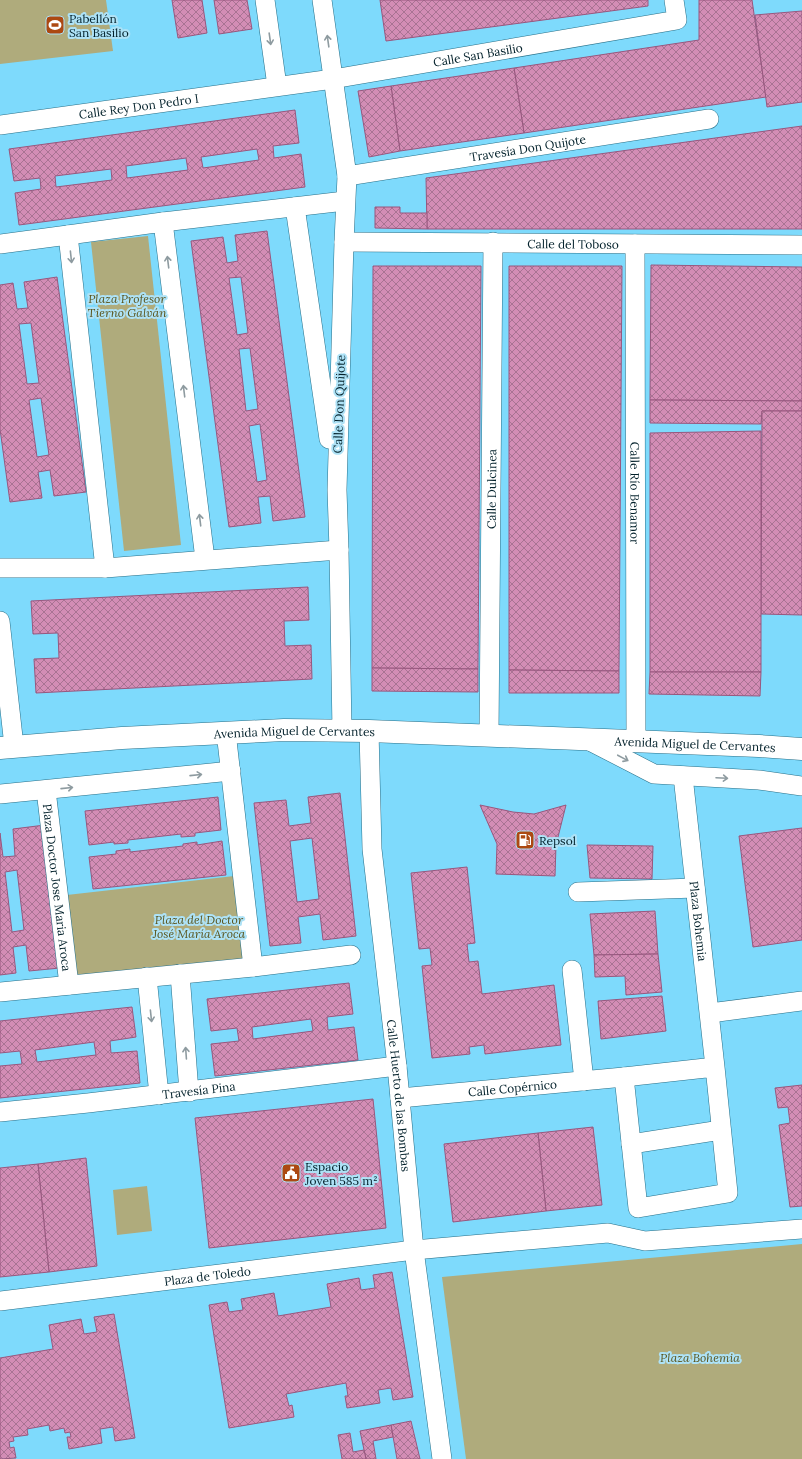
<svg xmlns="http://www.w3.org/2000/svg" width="802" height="1459" font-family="Lora,serif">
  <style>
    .park { fill: #afab7c }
    .building { fill: url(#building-cross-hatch); stroke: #98577e; fill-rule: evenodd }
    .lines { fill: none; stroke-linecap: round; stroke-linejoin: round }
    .street-casing { stroke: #276f88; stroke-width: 20 }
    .secondary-casing { stroke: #276f88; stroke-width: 23 }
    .street { stroke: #fff; stroke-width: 19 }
    .secondary { stroke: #fff; stroke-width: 22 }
    .oneway { stroke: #8e9ba0 }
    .labels { text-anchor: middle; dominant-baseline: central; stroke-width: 4; stroke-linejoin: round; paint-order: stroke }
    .poi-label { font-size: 12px; fill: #03212b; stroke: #aee2f6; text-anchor: start }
    .street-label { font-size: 12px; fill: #03212b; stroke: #aee2f6 }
    .park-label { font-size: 12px; font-style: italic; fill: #5a551e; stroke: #aee2f6 }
  </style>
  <defs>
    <pattern id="building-cross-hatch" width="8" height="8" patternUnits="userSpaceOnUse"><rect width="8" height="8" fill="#d38db5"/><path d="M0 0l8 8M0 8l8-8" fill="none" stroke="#a97393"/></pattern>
  </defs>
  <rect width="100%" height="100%" fill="#7edafc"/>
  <g class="park">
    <polygon points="0,0 106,0 113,51 0,64"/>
    <polygon points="148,236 181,545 124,551 91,242"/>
    <polygon points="243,875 253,967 69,985 58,896"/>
    <polygon points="147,1186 152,1231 117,1235 113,1190"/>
    <polygon points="802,1244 802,1459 466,1459 442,1277"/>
  </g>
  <g class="building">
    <polygon points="172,0 202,0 207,33 178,38"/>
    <polygon points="214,0 247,0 252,29 219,34"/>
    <polygon points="380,0 648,0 648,6 386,41"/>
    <polygon points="699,0 752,0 766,97 524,133 514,68 699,40"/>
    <polygon points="802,11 802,102 767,107 755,15"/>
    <polygon points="514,68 524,133 400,151 391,86"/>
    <polygon points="391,86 400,151 369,157 358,91"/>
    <path d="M295 110 299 143 273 146 274 158 301 154 305 187 19 225 15 193 41 189 40 178 14 181 9 149ZM257 149 259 160 203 168 201 157ZM186 158 188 170 127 178 126 166ZM111 169 112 180 56 187 55 176Z"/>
    <polygon points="802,126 802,229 427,229 426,178"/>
    <polygon points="375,207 400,207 400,213 427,213 427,229 375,228"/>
    <path d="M267 231 305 517 273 521 270 496 258 497 261 523 229 527 191 241 223 237 227 263 238 261 235 235ZM241 277 248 333 237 335 229 278ZM250 348 258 409 246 411 239 349ZM260 424 267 480 257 482 249 426Z"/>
    <polygon points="651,265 802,267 802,401 650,400"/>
    <polygon points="373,266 481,266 478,669 372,668"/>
    <polygon points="509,266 622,266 619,671 509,670"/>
    <path d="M57 277 86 492 54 496 50 470 38 472 42 498 10 502 0 429V285L13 283 17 309 28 308 24 282ZM31 323 39 383 27 384 19 324ZM41 398 49 455 37 457 29 400Z"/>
    <polygon points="650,400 802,401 802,411 762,411 761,424 650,423"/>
    <polygon points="762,411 802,411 802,615 761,614"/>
    <polygon points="761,431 761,672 650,672 650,433"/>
    <polygon points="308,587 309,620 284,621 285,646 311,645 312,679 36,693 34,659 59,658 58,633 33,634 31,601"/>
    <polygon points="372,668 478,669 478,692 372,691"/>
    <polygon points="509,670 619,671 619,693 509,693"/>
    <polygon points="650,672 761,672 760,696 649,694"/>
    <path d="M340 793 356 936 323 940 320 914 298 917 301 943 270 946 254 803 286 800 289 826 311 823 308 797ZM312 838 319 899 297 902 290 841Z"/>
    <polygon points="218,797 221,830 195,833 195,836 181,837 181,834 128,840 128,843 114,844 114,842 89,845 85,811"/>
    <polygon points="480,805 513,812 534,814 566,805 556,845 555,876 496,874 497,844"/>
    <path d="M45 825 60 968 29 971 26 945 13 947 16 973 0 975V833L3 857 15 856 13 829ZM17 870 24 930 12 932 5 872Z"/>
    <polygon points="802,828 802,940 753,947 739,836"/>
    <polygon points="222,841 226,875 93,889 89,857 116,854 116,851 130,849 130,852 183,846 183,844 197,842 197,845"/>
    <polygon points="587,845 653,846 652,879 590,878"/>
    <polygon points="467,867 475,943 467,944 469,962 478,961 482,994 554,985 561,1045 485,1054 484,1045 469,1047 470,1054 432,1058 422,966 432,965 430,948 419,949 411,873"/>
    <polygon points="655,911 658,954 594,955 590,914"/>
    <polygon points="658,954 662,992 626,995 625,976 595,977 594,955"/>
    <path d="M349 983 353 1014 327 1017 328 1030 354 1027 358 1060 215 1076 211 1044 239 1041 237 1028 211 1031 207 999ZM311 1019 313 1031 253 1039 252 1027Z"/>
    <polygon points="662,996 666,1031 601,1039 598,1001"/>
    <path d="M132 1007 136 1037 110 1041 111 1053 137 1051 140 1083 0 1098V1066L22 1064 20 1051 0 1053V1021ZM94 1042 96 1055 37 1062 35 1050Z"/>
    <polygon points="802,1085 802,1206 790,1207 779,1125 790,1123 788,1107 778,1108 775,1088"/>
    <polygon points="373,1099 386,1228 209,1248 195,1118"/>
    <polygon points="593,1127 602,1205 546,1211 538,1133"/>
    <polygon points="538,1133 546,1211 453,1222 444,1144"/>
    <polygon points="86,1158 97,1266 49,1272 38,1164"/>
    <polygon points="38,1164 49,1272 0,1277 0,1168"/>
    <polygon points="392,1272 413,1397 393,1400 391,1388 378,1390 380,1403 347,1408 345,1396 348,1396 346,1383 286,1394 289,1406 292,1405 294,1417 229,1428 209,1305 227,1302 229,1312 243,1310 241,1299 274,1293 278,1316 331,1307 327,1284 359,1278 361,1290 375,1288 373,1275"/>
    <polygon points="114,1314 135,1438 115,1441 113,1427 100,1429 102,1443 69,1449 67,1437 71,1437 70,1432 65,1433 64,1428 50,1431 49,1425 27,1429 28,1435 13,1437 14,1441 9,1442 10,1448 14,1447 16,1458 0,1459 0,1358 53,1349 49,1325 81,1319 84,1334 97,1332 94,1317"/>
    <polygon points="411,1421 420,1459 397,1459 391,1425"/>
    <polygon points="391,1425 393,1437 373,1441 376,1459 366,1459 360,1431"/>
    <polygon points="350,1433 353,1452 364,1450 366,1459 342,1459 338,1435"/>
  </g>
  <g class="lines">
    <defs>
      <g id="street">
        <polyline points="265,0 277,86"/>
        <polyline points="322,0 347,176 344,242 337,490 339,550 342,731"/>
        <path id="s1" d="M0 125 333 79 677 20 674 0"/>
        <path id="s2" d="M347 176 709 119"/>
        <polyline points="295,207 329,439"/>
        <polyline points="163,222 345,201"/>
        <path id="s3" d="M344 242 802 245"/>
        <polyline points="0,244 68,235"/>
        <path id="s4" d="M635 244 636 741"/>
        <polyline points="0,568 105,568 339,550"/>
        <polyline points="105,568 68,235 163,222 205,559"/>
        <polyline points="0,621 14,746"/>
        <path id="s5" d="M369 731 372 849 397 1066 414 1250 442 1459"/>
        <polyline points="226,732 253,967"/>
        <path id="s6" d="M489 736 493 242"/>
        <polyline points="588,740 654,774 759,780 802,786"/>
        <path id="s7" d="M683 776 715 1067 624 1077 638 1208 728 1193 715 1067"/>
        <path id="s8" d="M46 790 69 985"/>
        <polyline points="0,794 231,771"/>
        <polyline points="578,892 695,888"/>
        <polyline points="572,970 584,1081"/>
        <polyline points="180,974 189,1092"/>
        <polyline points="147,977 159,1095"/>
        <polyline points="0,992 253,967 351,955"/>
        <polyline points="710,1013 802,1001"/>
        <path id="s9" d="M400 1098 624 1077"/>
        <path id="s10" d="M0 1112 88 1103 397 1066"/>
        <polyline points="631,1144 721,1130"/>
        <path id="s11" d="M0 1301 414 1250 608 1233 645 1241 802 1229"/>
      </g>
      <g id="secondary">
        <path id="s12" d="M0 748 122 738 284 730 369 731 759 746 802 749"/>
      </g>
    </defs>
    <use href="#street" class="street-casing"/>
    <use href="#secondary" class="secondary-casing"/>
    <use href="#street" class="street"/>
    <use href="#secondary" class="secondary"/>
  </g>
  <defs><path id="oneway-shaft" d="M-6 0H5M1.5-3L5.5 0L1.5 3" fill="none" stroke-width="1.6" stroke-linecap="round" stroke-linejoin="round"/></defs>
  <g class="oneway">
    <use href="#oneway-shaft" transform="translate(270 39) rotate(82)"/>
    <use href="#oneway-shaft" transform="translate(328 41) rotate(-98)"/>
    <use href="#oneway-shaft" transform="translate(71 257) rotate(84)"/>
    <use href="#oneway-shaft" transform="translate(168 262) rotate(-97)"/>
    <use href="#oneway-shaft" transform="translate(184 391) rotate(-97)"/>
    <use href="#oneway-shaft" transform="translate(200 520) rotate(-97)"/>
    <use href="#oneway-shaft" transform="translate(623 758) rotate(28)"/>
    <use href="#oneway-shaft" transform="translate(196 775) rotate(-6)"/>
    <use href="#oneway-shaft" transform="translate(722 778) rotate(3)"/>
    <use href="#oneway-shaft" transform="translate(67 788) rotate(-6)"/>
    <use href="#oneway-shaft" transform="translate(151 1016) rotate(84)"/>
    <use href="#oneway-shaft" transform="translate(186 1053) rotate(-94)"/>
  </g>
  <defs>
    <symbol id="stadium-square" viewBox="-11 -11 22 22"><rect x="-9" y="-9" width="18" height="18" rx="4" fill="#ac4912" stroke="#aee2f6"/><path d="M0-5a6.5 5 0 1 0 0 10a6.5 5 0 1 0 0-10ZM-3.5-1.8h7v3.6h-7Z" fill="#fff"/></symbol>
    <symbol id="fuel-square" viewBox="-11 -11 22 22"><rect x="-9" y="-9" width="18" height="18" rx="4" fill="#ac4912" stroke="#aee2f6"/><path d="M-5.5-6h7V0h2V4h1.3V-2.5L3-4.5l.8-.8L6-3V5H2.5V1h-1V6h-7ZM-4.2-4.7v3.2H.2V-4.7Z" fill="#fff"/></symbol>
    <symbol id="civic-square" viewBox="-11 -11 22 22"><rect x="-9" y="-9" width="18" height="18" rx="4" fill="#ac4912" stroke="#aee2f6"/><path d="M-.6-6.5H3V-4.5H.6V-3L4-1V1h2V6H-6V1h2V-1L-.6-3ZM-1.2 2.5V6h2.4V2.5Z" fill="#fff"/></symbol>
  </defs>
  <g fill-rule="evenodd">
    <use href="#stadium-square" x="44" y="14" width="22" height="22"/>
    <use href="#fuel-square" x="514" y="829" width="22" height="22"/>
    <use href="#civic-square" x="280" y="1162" width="22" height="22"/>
  </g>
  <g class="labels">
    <g class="poi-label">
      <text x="69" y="18">Pabellón<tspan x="69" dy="14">San Basilio</tspan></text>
      <text x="539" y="840">Repsol</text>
      <text x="305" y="1166">Espacio<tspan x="305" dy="14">Joven 585 m²</tspan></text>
    </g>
    <g class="street-label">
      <text stroke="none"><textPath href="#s1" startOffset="483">Calle San Basilio</textPath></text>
      <text stroke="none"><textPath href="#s1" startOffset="140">Calle Rey Don Pedro I</textPath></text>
      <text stroke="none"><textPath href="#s2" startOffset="183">Travesía Don Quijote</textPath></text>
      <text stroke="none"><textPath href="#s3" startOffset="229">Calle del Toboso</textPath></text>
      <text transform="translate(339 404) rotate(-88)">Calle Don Quijote</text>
      <text stroke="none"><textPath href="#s6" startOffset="247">Calle Dulcinea</textPath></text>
      <text stroke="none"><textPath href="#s4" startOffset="249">Calle Río Benamor</textPath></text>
      <text stroke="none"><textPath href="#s12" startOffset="295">Avenida Miguel de Cervantes</textPath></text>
      <text stroke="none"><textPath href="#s12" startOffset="696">Avenida Miguel de Cervantes</textPath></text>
      <text stroke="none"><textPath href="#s8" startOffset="98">Plaza Doctor Jose Maria Aroca</textPath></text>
      <text stroke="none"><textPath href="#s7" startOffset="146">Plaza Bohemia</textPath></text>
      <text stroke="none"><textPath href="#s9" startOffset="113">Calle Copérnico</textPath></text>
      <text stroke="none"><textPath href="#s10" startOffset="200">Travesía Pina</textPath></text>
      <text stroke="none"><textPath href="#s5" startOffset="366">Calle Huerto de las Bombas</textPath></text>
      <text stroke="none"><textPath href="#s11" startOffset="209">Plaza de Toledo</textPath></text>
    </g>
    <g class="park-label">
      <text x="127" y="298">Plaza Profesor<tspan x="127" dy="14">Tierno Galván</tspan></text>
      <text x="199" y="919">Plaza del Doctor<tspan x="199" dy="14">José María Aroca</tspan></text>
      <text x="700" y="1357">Plaza Bohemia</text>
    </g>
  </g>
</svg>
